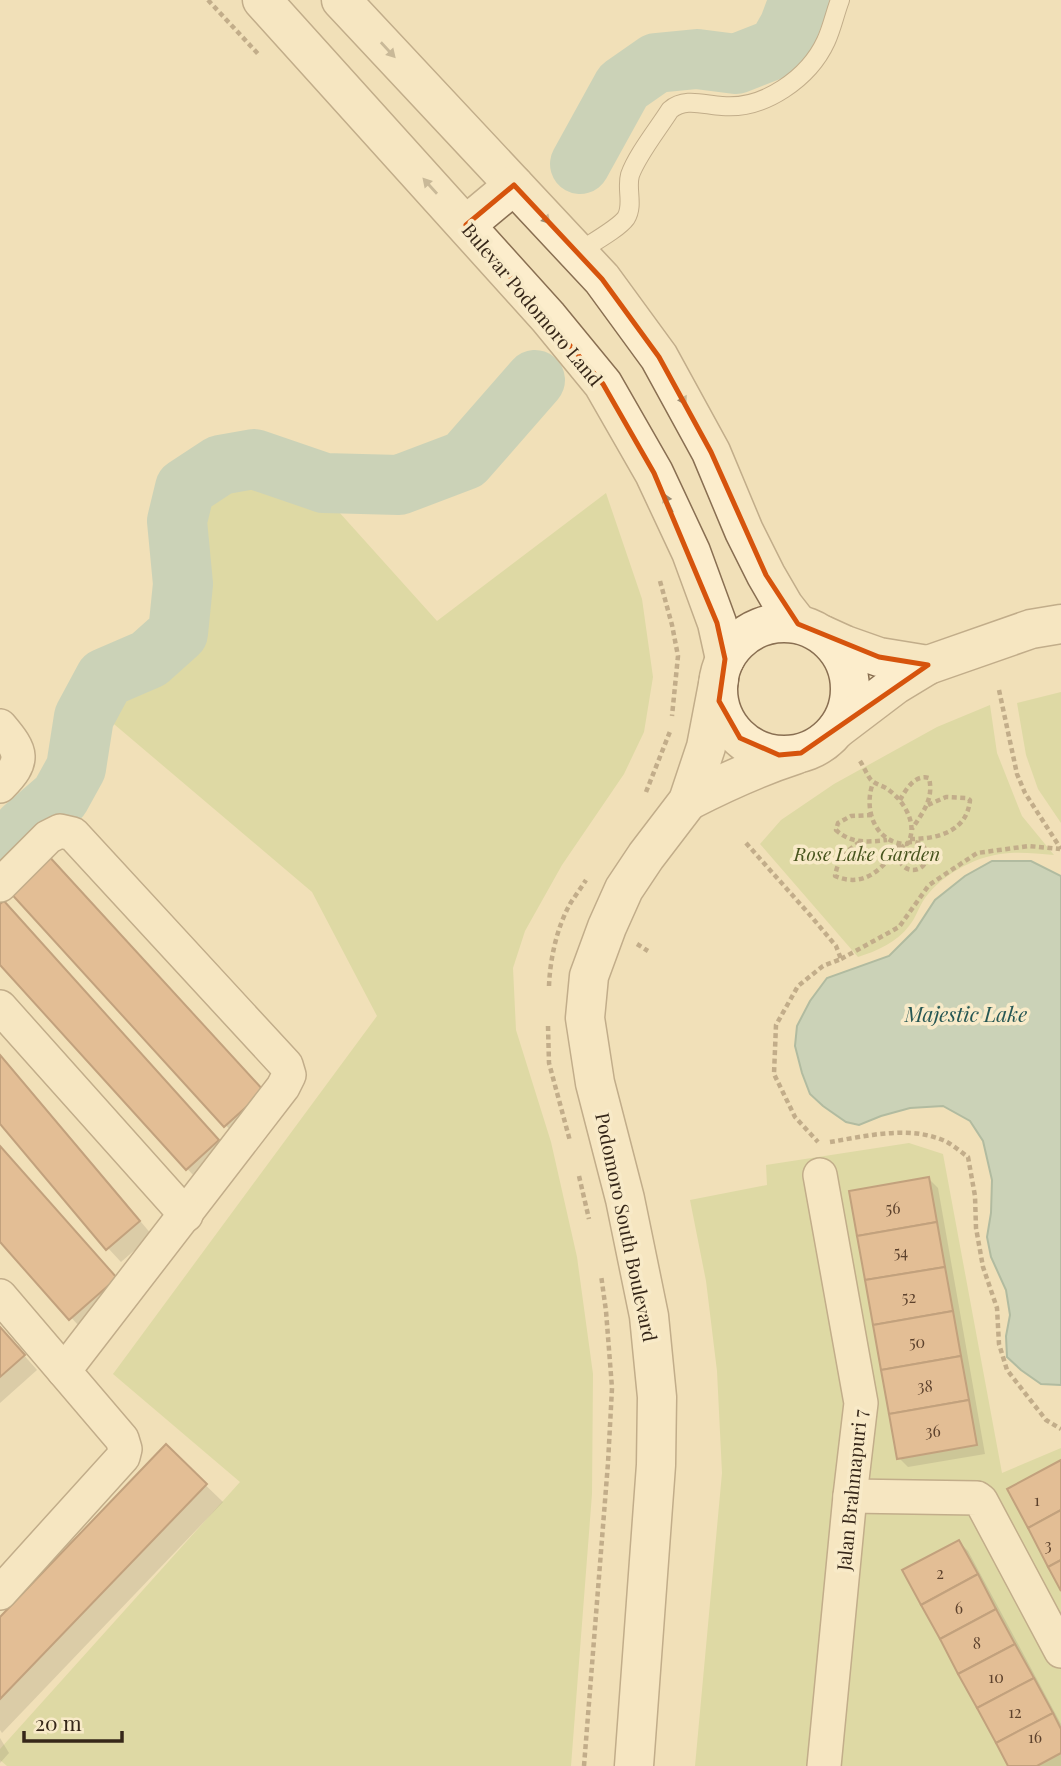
<svg xmlns="http://www.w3.org/2000/svg" width="1061" height="1766" font-family="'Playfair Display',serif">
  <style>
    .green { fill: #c8d08c }
    .water { fill: #9ec1b6; stroke: #658f84; stroke-width: 2 }
    .shadow { fill: #0003 }
    .lines { fill: none; stroke-linecap: round; stroke-linejoin: round }
    .river { stroke: #9ec1b6; stroke-width: 60 }
    .building { fill: #d3956a; stroke: #8a5636; stroke-width: 2 }
    .service-casing { stroke: #896f52; stroke-width: 20 }
    .minor-casing { stroke: #896f52; stroke-width: 36 }
    .tertiary-casing { stroke: #896f52; stroke-width: 41 }
    .path { stroke: #896f52; stroke-width: 4.5; stroke-dasharray: 5 3.5; stroke-linecap: butt }
    .service { stroke: #fcedcc; stroke-width: 18 }
    .minor { stroke: #fcedcc; stroke-width: 33 }
    .tertiary { stroke: #fcedcc; stroke-width: 38 }
    .oneway { fill: #998a72 }
    .marked { fill: none; stroke: #d6540d; stroke-width: 5; stroke-linejoin: round }
    .labels { text-anchor: middle; dominant-baseline: central; stroke-width: 7; stroke-linejoin: round; paint-order: stroke }
    .number-label { font-size: 16px; fill: #5d422d }
    .street-label { font-size: 19px; fill: #362719; stroke: #f8eac8 }
    .park-label { font-size: 19px; font-style: italic; fill: #47541d; stroke: #f8eac8 }
    .water-label { font-size: 21px; font-style: italic; fill: #265754; stroke: #f8eac8 }
  </style>
  <rect width="100%" height="100%" fill="#f1e0b8"/>
  <g class="green">
    <polygon points="233,473 282,477 321,492 437,621 606,493 642,599 653,677 644,732 624,774 562,865 525,931 513,968 516,1030 551,1142 577,1257 593,1374 592,1494 571,1766 7,1766 0,1760 0,1749 240,1482 113,1374 377,1016 312,892 108,719 91,729 105,696 125,681 167,664 192,633 200,599 189,556 190,507 206,482"/>
    <polygon points="1061,692 1061,823 1038,789 1026,755 1017,703"/>
    <path d="M990 705 997 753 1022 816 1054 855C1039 854 1025 852 1010 853 980 854 943 873 925 898 919 906 916 918 909 926 897 942 877 951 858 957L760 844 781 820 834 784 937 727Z"/>
    <polygon points="909,1143 943,1154 1002,1473 1061,1448 1061,1766 695,1766 722,1473 717,1371 706,1281 690,1200 767,1185 766,1165"/>
  </g>
  <polygon class="water" points="992,861 1031,861 1061,876 1061,1385 1041,1384 1021,1370 1007,1357 1006,1336 1010,1315 1006,1290 991,1257 987,1237 991,1213 992,1180 983,1141 970,1121 943,1106 910,1108 881,1116 859,1125 846,1122 823,1106 810,1094 802,1073 795,1046 797,1026 810,1001 827,978 889,956 916,929 935,900 965,876"/>
  <g class="shadow">
    <polygon points="9,890 280,1109 243,1144"/>
    <polygon points="0,907 21,921 236,1158 204,1187 0,963"/>
    <polygon points="0,1055 152,1235 121,1262 108,1248 0,1121"/>
    <polygon points="0,1146 133,1296 88,1336 0,1239"/>
    <polygon points="929,1179 938,1188 985,1454 908,1467 899,1458"/>
    <polygon points="0,1328 37,1370 0,1403"/>
    <polygon points="166,1447 223,1502 2,1733 0,1730 0,1620"/>
    <polygon points="959,1542 968,1551 1061,1724 1061,1766 1010,1766"/>
    <polygon points="0,1738 9,1753 0,1763"/>
  </g>
  <g class="lines">
    <g class="river">
      <polyline points="580,164 623,86 656,63 697,59 736,64 777,48 789,27 799,0"/>
      <polyline points="0,853 23,829 60,797 76,768 84,717 105,678 149,659 178,633 183,584 177,521 185,488 220,465 254,459 324,483 399,485 465,460 535,380"/>
    </g>
  </g>
  <g class="building">
    <polygon points="46,853 264,1091 224,1127 7,889"/>
    <polygon points="4,901 219,1140 186,1170 0,965 0,904"/>
    <polygon points="0,1055 140,1221 106,1250 0,1124"/>
    <polygon points="0,1146 117,1278 69,1320 0,1242"/>
    <polygon points="929,1177 937,1222 857,1236 849,1191"/>
    <polygon points="937,1222 945,1267 865,1280 857,1236"/>
    <polygon points="945,1267 953,1311 873,1325 865,1280"/>
    <polygon points="953,1311 961,1356 881,1370 873,1325"/>
    <polygon points="0,1327 25,1355 0,1377"/>
    <polygon points="961,1356 969,1400 889,1414 881,1370"/>
    <polygon points="969,1400 977,1445 897,1459 889,1414"/>
    <polygon points="166,1444 207,1484 0,1699 0,1617"/>
    <polygon points="1061,1460 1061,1510 1028,1528 1007,1489"/>
    <polygon points="1061,1510 1061,1560 1048,1567 1028,1528"/>
    <polygon points="959,1540 978,1574 921,1605 902,1570"/>
    <polygon points="1061,1560 1061,1591 1048,1567"/>
    <polygon points="978,1574 996,1609 940,1639 921,1605"/>
    <polygon points="996,1609 1015,1644 958,1674 940,1639"/>
    <polygon points="1015,1644 1034,1678 977,1708 958,1674"/>
    <polygon points="1034,1678 1053,1713 996,1743 977,1708"/>
    <polygon points="1053,1713 1061,1729 1061,1753 1037,1766 1008,1766 996,1743"/>
  </g>
  <g class="lines">
    <defs>
      <path id="service" d="M577 253C590 244 618 229 626 218 634 205 626 189 630 175 637 155 658 129 670 110 685 97 704 105 722 106 764 110 809 78 826 41 832 28 835 13 840 0"/>
      <g id="minor">
        <path d="M0 726C22 752 26 760 0 786"/>
        <polyline points="0,885 48,837 60,831 73,834 286,1065 289,1075 283,1087 64,1371"/>
        <polyline points="0,1007 186,1215"/>
        <polyline points="820,1175 861,1403 850,1496 824,1766"/>
        <polyline points="0,1296 122,1439 125,1449 123,1457 0,1593"/>
        <polyline points="850,1496 977,1498 981,1501 1061,1651"/>
      </g>
      <g id="tertiary">
        <polyline points="262,0 548,317 603,384 654,473 691,552 717,623 725,659"/>
        <polyline points="341,0 602,279 659,357 711,452 744,531 766,575 784,606 798,624"/>
        <polyline points="466,225 514,185"/>
        <circle cx="784" cy="689" r="66"/>
        <polyline points="823,635 845,645 879,657 928,665"/>
        <polyline points="837,729 895,685 928,665 1031,629 1061,624"/>
        <path d="M688 801C723 783 758 767 795 755"/>
        <polyline points="634,1766 656,1465 657,1397 649,1316 625,1199 595,1083 585,1018 589,976 607,927 624,889 646,856 688,801 706,747 719,679"/>
      </g>
    </defs>
    <use href="#service" class="service-casing"/>
    <use href="#minor" class="minor-casing"/>
    <use href="#tertiary" class="tertiary-casing"/>
    <g class="path">
      <polyline points="208,0 260,56"/>
      <polyline points="660,581 672,625 678,656 672,716"/>
      <polyline points="999,690 1017,774 1025,793 1061,849"/>
      <path d="M860 761C864 767 867 775 871 780 876 785 885 786 890 791 905 802 919 827 907 844 875 844 863 809 873 783"/>
      <polyline points="646,792 671,729"/>
      <path d="M900 800C906 789 915 774 929 778 934 799 923 812 912 829"/>
      <path d="M872 815 851 816 838 823 836 830C851 844 868 842 887 840"/>
      <path d="M910 839C937 839 967 832 970 800L967 798 946 797 928 805"/>
      <circle cx="913" cy="856" r="14"/>
      <path d="M860 842C846 851 838 859 835 876 866 889 884 867 900 844"/>
      <polyline points="746,843 810,915 836,946 841,959 823,966 798,986 776,1025 774,1074 795,1117 818,1142"/>
      <polyline points="637,944 648,951"/>
      <polyline points="841,959 899,927 929,885 977,853 1029,846 1060,849"/>
      <path d="M549 986C550 959 557 927 570 904 575 896 581 888 586 880"/>
      <polyline points="548,1026 549,1063 570,1141"/>
      <path d="M830 1142C867 1136 909 1125 945 1141 953 1145 961 1152 968 1157L975 1196 976 1228 983 1267 997 1308 999 1344 1007 1370 1046 1420 1061 1429"/>
      <polyline points="579,1176 589,1219"/>
      <polyline points="584,1766 608,1463 612,1388 606,1311 601,1275"/>
    </g>
    <use href="#service" class="service"/>
    <use href="#minor" class="minor"/>
    <use href="#tertiary" class="tertiary"/>
  </g>
  <defs><path id="oneway-solid" d="M-6-.8H1V-3.2L6.5 0L1 3.2V.8H-6Z" transform="scale(1.75)"/></defs>
  <g class="oneway">
    <use href="#oneway-solid" transform="translate(388 50) rotate(47)"/>
    <use href="#oneway-solid" transform="translate(430 186) rotate(-132)"/>
    <use href="#oneway-solid" transform="translate(543 216) rotate(47)"/>
    <use href="#oneway-solid" transform="translate(681 396) rotate(61)"/>
    <use href="#oneway-solid" transform="translate(668 503) rotate(-115)"/>
  </g>
  <path d="M0 0H1061V1766H0ZM514 185 602 279 659 357 711 452 766 575 798 624 879 657 928 665 801 753 779 755 740 738 719 701 725 659 717 623 654 473 603 384 466 225Z" fill="#f1e0b8" fill-opacity=".55" fill-rule="evenodd"/>
  <path class="marked" d="M514 185 602 279 659 357 711 452 766 575 798 624 879 657 928 665 801 753 779 755 740 738 719 701 725 659 717 623 654 473 603 384 466 225Z"/>
  <g class="labels">
    <g class="number-label">
      <text x="893" y="1207">56</text>
      <text x="901" y="1251">54</text>
      <text x="909" y="1296">52</text>
      <text x="917" y="1341">50</text>
      <text x="925" y="1385">38</text>
      <text x="933" y="1430">36</text>
      <text x="1037" y="1499">1</text>
      <text x="1048" y="1544">3</text>
      <text x="940" y="1572">2</text>
      <text x="959" y="1607">6</text>
      <text x="977" y="1642">8</text>
      <text x="996" y="1676">10</text>
      <text x="1015" y="1711">12</text>
      <text x="1035" y="1736">16</text>
    </g>
    <g class="street-label">
      <text transform="translate(533 304) rotate(50)">Bulevar Podomoro Land</text>
      <text transform="translate(627 1227) rotate(78)">Podomoro South Boulevard</text>
      <text transform="translate(851 1490) rotate(-84)">Jalan Brahmapuri 7</text>
    </g>
    <g class="park-label">
      <text x="867" y="853">Rose Lake Garden</text>
    </g>
    <g class="water-label">
      <text x="966" y="1013">Majestic Lake</text>
    </g>
  </g>
  <path d="M24 1731v10h98v-10" fill="none" stroke="#362719" stroke-width="3.5"/>
  <text x="35" y="1731" font-size="21" fill="#362719" stroke="#f8eac8" stroke-width="5" paint-order="stroke">20 m</text>
</svg>
